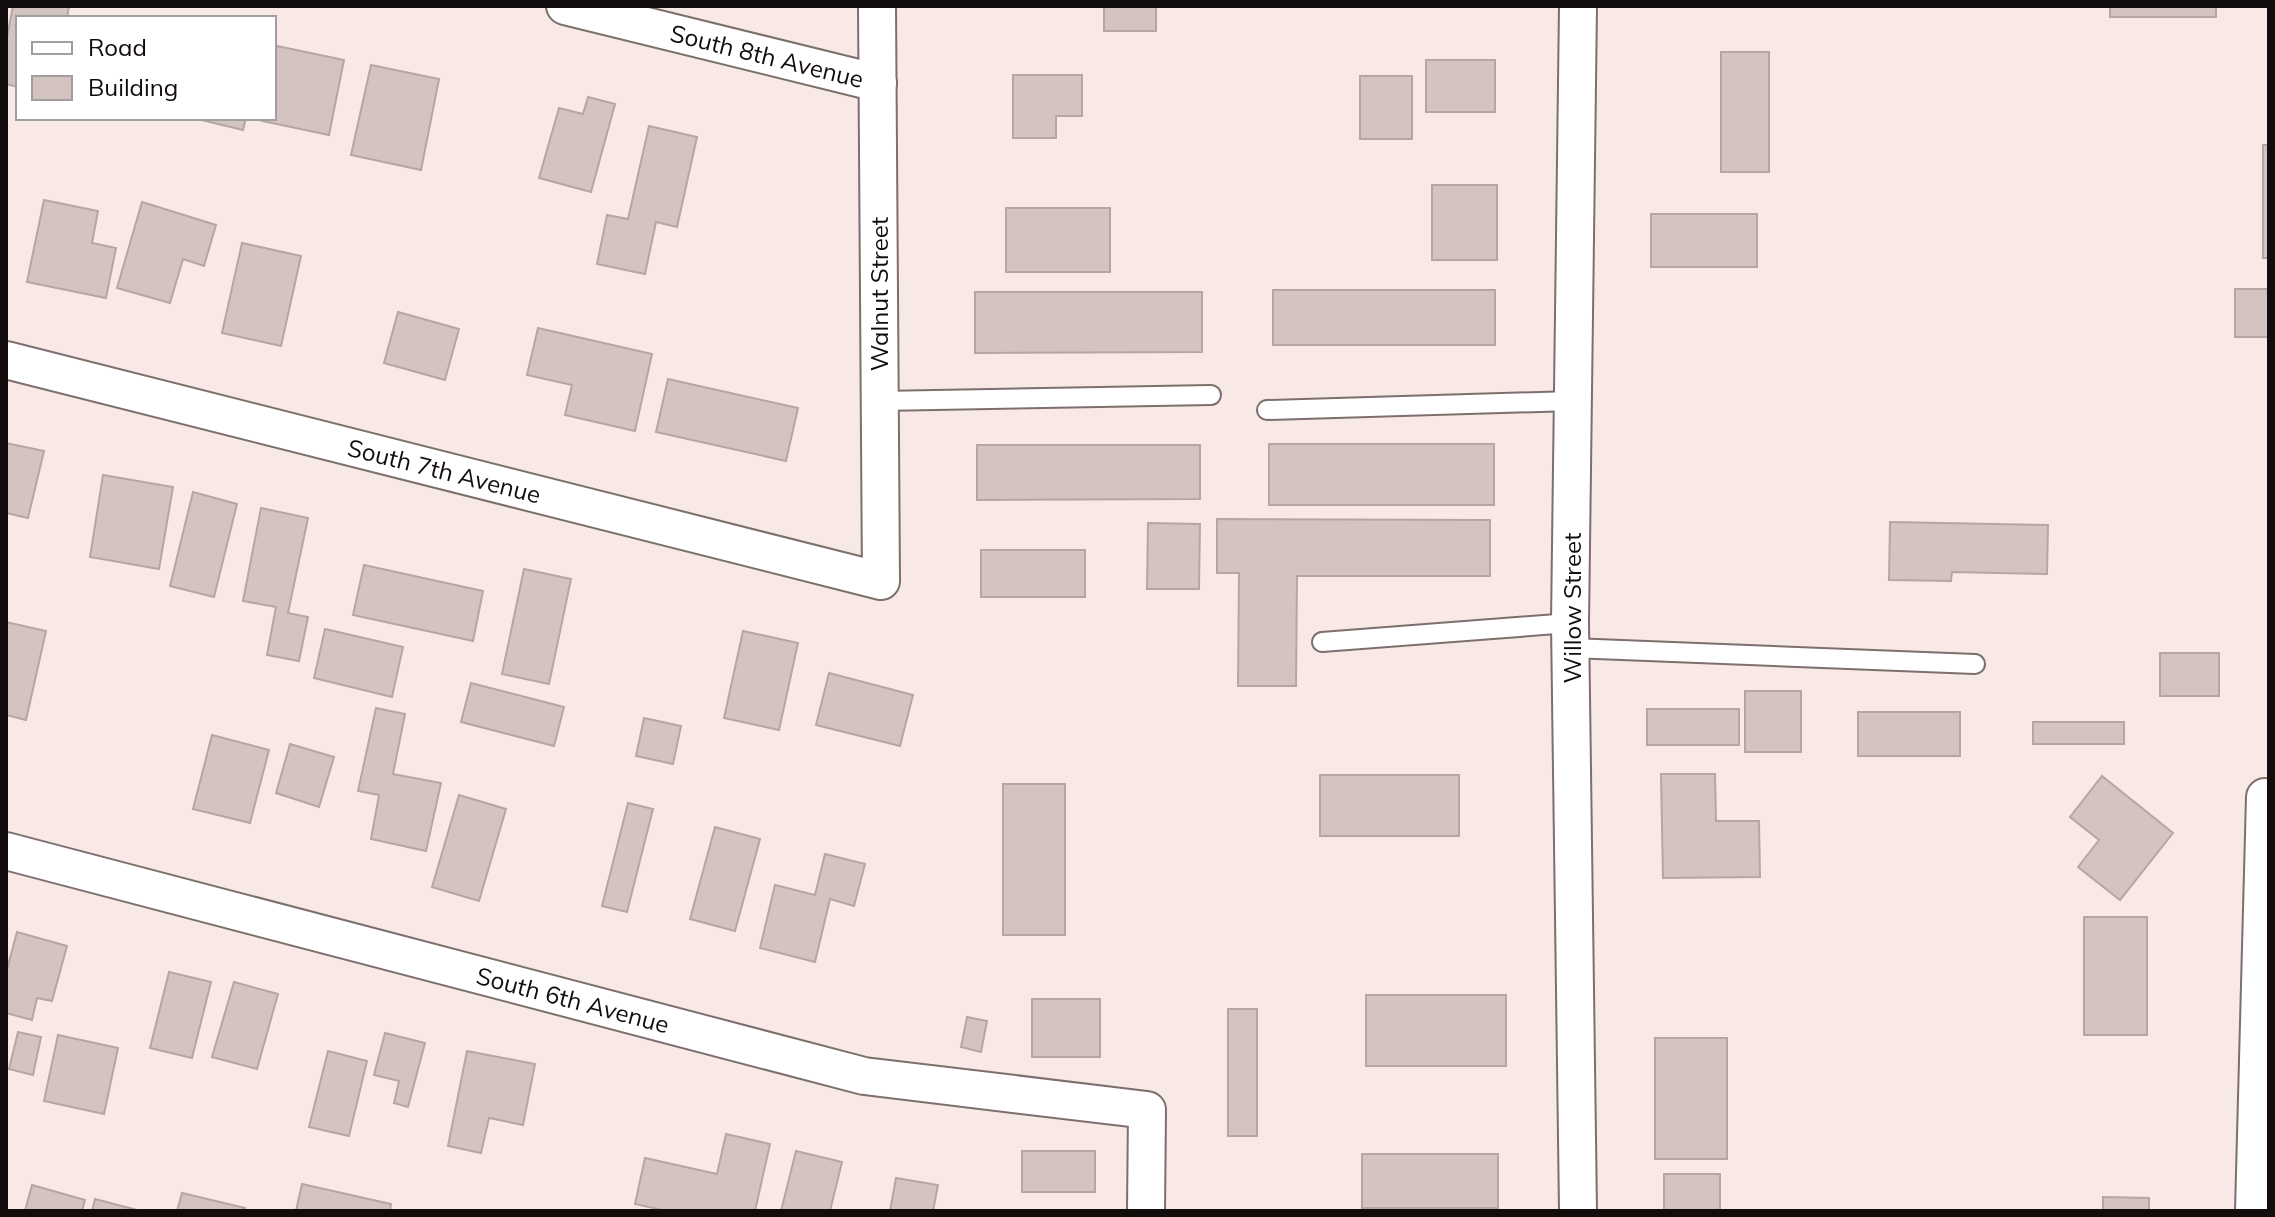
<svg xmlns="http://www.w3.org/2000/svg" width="2275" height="1217" font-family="Mulish,sans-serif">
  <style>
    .building { fill: #d3c4c1; stroke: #b5a6a3; stroke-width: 2 }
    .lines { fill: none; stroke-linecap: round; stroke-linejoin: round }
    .lane-casing { stroke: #7c6f6c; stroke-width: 22 }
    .street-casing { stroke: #7c6f6c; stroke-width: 40 }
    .lane { stroke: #fff; stroke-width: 18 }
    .street { stroke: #fff; stroke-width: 36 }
    .labels { text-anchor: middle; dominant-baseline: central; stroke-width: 6; stroke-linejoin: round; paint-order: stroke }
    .street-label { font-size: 24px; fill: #120d0c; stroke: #fff }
  </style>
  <rect width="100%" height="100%" fill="#f8e9e6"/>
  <g class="building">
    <polygon points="13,6 69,6 67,18 18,18 18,87 6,84 6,42"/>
    <rect x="1104" y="6" width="52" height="25"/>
    <rect x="2110" y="6" width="106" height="11"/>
    <polygon points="277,46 344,60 329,135 262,121 262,118 274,118 274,61"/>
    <rect x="1721" y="52" width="48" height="120"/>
    <rect x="1426" y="60" width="69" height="52"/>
    <polygon points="371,65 439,79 421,170 351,155"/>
    <polygon points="1013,75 1082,75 1082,116 1056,116 1056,138 1013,138"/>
    <rect x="1360" y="76" width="52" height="63"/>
    <polygon points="588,97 615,104 591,192 539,178 559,108 583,114"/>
    <polygon points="193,118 246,118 243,130"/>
    <polygon points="649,126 697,137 677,227 656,222 645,274 597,264 607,215 628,219"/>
    <rect x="2263" y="145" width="6" height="113"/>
    <rect x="1432" y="185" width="65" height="75"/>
    <polygon points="44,200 98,211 92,243 116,248 106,298 27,282"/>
    <polygon points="142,202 216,225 204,266 183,259 170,303 117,288"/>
    <rect x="1006" y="208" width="104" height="64"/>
    <rect x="1651" y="214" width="106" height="53"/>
    <polygon points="242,243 301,256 281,346 222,333"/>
    <rect x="2235" y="289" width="34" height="48"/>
    <rect x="1273" y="290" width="222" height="55"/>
    <polygon points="975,292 1202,292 1202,352 975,353"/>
    <polygon points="398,312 459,329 445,380 384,363"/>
    <polygon points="538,328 652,354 635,431 565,415 572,385 527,375"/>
    <polygon points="668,379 798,408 786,461 656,432"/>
    <polygon points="6,443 44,451 28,518 6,513"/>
    <rect x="1269" y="444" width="225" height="61"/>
    <polygon points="977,445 1200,445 1200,499 977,500"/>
    <polygon points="103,475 173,487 159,569 90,557"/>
    <polygon points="193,492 237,504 214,597 170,586"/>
    <polygon points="261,508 308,518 288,613 308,617 299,661 267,655 276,607 243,601"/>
    <polygon points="1217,519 1490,520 1490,576 1297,576 1296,686 1238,686 1239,573 1217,573"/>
    <polygon points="1890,522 2048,525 2047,574 1952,572 1951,581 1889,580"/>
    <polygon points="1148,523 1200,524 1199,589 1147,589"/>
    <rect x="981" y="550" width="104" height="47"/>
    <polygon points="364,565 483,591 473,641 353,615"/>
    <polygon points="524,569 571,579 549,684 502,674"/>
    <polygon points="6,622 46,631 26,720 6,715"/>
    <polygon points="325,629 403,647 392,697 314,678"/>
    <polygon points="743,631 798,643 779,730 724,718"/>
    <rect x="2160" y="653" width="59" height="43"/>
    <polygon points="829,673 913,695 900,746 816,725"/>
    <polygon points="471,683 564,707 554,746 461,722"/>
    <rect x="1745" y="691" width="56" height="61"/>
    <polygon points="376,708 405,714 393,774 441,783 426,851 371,839 379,795 358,791"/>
    <rect x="1647" y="709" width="92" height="36"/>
    <rect x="1858" y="712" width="102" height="44"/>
    <polygon points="644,718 681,726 673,764 636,756"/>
    <rect x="2033" y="722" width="91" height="22"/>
    <polygon points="212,735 269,750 250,823 193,809"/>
    <polygon points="290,744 334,757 319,807 276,793"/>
    <polygon points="1661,774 1715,774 1716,821 1759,821 1760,877 1663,878"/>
    <rect x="1320" y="775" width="139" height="61"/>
    <polygon points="2102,776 2173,833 2120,900 2078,867 2099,840 2070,817"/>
    <rect x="1003" y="784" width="62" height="151"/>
    <polygon points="459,795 506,809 479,901 432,887"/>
    <polygon points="628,803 653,809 627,912 602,906"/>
    <polygon points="715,827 760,839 735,931 690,919"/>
    <polygon points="825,854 865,864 854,906 830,899 815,962 760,948 775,885 815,895"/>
    <rect x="2084" y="917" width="63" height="118"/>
    <polygon points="17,932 67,946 52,1001 37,998 32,1020 6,1013 6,973"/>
    <polygon points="169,972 211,982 192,1058 150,1048"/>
    <polygon points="234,982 278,994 257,1069 212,1057"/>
    <rect x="1366" y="995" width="140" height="71"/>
    <rect x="1032" y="999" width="68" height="58"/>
    <rect x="1228" y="1009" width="29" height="127"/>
    <polygon points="967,1017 987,1021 981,1052 961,1047"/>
    <polygon points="18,1032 41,1037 33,1075 9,1069"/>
    <polygon points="385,1033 425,1043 408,1107 394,1103 399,1081 374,1075"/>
    <polygon points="58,1035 118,1048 104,1114 44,1101"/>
    <rect x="1655" y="1038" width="72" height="121"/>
    <polygon points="328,1051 367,1061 349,1136 309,1127"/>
    <polygon points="467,1051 535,1064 523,1125 489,1118 481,1153 448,1146"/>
    <polygon points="726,1134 770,1144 755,1211 667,1211 635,1204 645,1158 717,1174"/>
    <polygon points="796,1151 842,1162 830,1211 781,1211"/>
    <rect x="1022" y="1151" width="73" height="41"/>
    <rect x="1362" y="1154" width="136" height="54"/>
    <rect x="1664" y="1174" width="56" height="37"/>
    <polygon points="896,1178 938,1185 933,1211 890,1211"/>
    <polygon points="302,1184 391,1204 390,1211 296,1211"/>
    <polygon points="32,1185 85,1200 82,1211 25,1211"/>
    <polygon points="182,1193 245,1208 244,1211 177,1211"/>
    <polygon points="2103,1197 2149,1198 2149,1211 2103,1211"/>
    <polygon points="95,1199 141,1211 92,1211"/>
  </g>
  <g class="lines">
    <defs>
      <g id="lane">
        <polyline points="880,401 1211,395"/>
        <polyline points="1267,410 1572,401"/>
        <polyline points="1322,642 1570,623"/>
        <polyline points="1571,648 1975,664"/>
      </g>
      <g id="street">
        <path id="s1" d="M565 6 878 83"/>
        <polyline points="1578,6 1570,623 1578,1211"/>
        <path id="s2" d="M6 360 881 581 877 6"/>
        <path id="s3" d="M6 851 864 1076 1147 1110 1146 1211"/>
        <polyline points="2254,1211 2265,797"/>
      </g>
    </defs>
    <use href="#lane" class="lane-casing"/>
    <use href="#street" class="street-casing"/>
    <use href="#lane" class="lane"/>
    <use href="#street" class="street"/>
  </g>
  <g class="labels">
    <g class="street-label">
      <text stroke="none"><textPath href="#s1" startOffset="208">South 8th Avenue</textPath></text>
      <text transform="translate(879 294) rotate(-90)">Walnut Street</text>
      <text stroke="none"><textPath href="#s2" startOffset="452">South 7th Avenue</textPath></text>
      <text transform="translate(1572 608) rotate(-90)">Willow Street</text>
      <text stroke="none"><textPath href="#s3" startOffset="586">South 6th Avenue</textPath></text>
    </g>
  </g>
  <rect width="2275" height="1217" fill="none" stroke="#120d0c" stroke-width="16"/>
  <rect x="16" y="16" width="260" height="104" fill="#ffffff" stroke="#a09e9e" stroke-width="2"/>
  <rect x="32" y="42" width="40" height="12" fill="#ffffff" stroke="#a09e9e" stroke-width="2"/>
  <text x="88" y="56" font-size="24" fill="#120d0c">Road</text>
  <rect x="32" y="76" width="40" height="24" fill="#d3c4c1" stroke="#a09e9e" stroke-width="2"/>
  <text x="88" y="96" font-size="24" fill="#120d0c">Building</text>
</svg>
